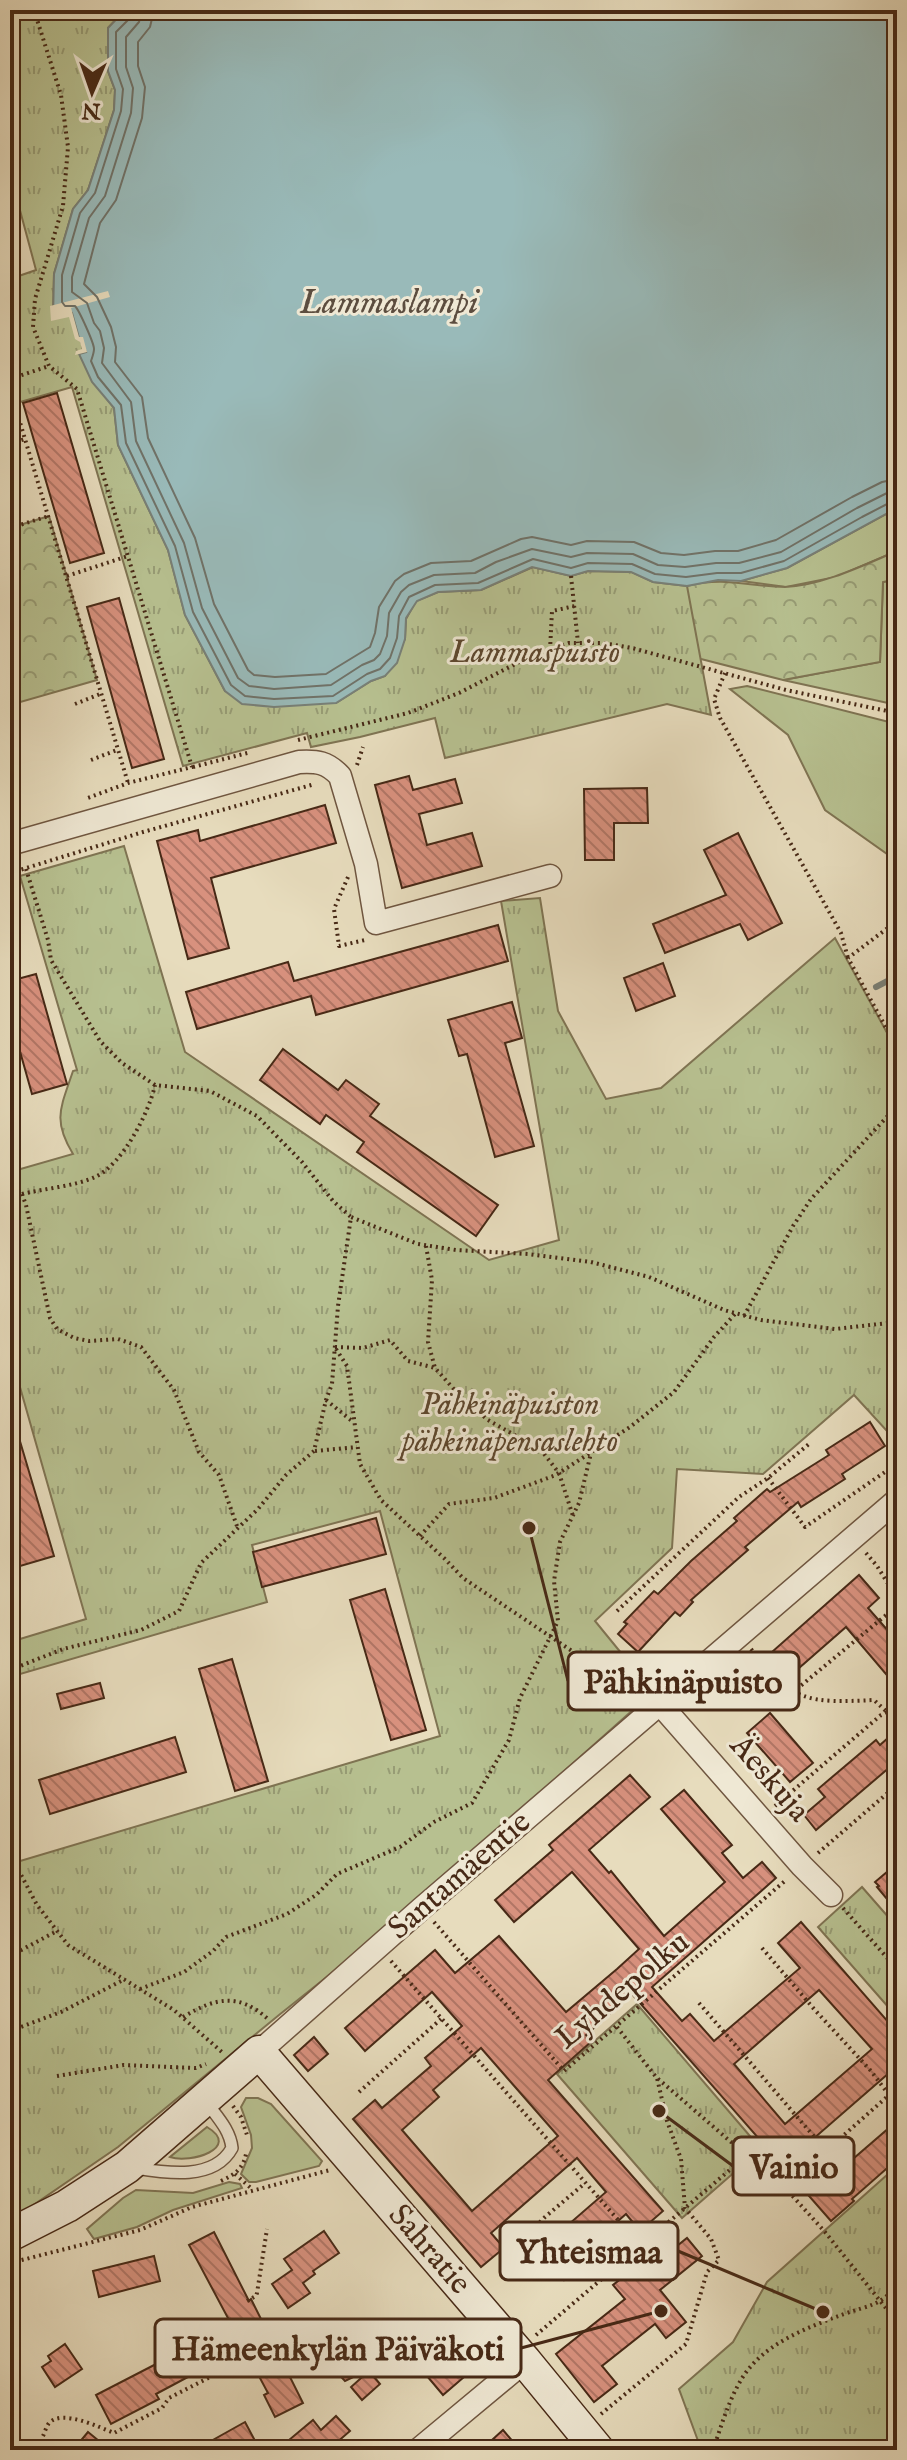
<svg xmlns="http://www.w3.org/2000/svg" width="907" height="2460" font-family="'IM FELL English',serif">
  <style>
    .green { fill: #b7c090; stroke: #7f7453; stroke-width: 2 }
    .forest { fill: url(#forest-crowns); stroke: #7f7453; stroke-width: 2 }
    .park { fill: url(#park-tufts); stroke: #7f7453; stroke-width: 2 }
    .water { fill: #99bab9; stroke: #788078; stroke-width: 2 }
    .pier { fill: #e7dcbd }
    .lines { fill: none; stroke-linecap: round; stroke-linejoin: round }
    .shore { stroke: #707268; stroke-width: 2 }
    .stream { stroke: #788078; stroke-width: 6 }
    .building { fill: url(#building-back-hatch); stroke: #472916; stroke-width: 2; fill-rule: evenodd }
    .lane-casing { stroke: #6f5640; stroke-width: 14 }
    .street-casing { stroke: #6f5640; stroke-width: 25 }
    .secondary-casing { stroke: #472916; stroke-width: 35 }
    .path { stroke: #472916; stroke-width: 4; stroke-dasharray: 2 4; stroke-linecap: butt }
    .lane { stroke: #efe8d4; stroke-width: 11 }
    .street { stroke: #efe8d4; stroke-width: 22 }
    .secondary { stroke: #efe8d4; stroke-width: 32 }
    .labels { text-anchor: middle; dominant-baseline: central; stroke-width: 6; stroke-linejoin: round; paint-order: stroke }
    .park-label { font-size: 32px; font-style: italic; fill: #5d472e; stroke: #efe8d4 }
    .street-label { font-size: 32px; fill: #472916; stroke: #efe8d4 }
    .water-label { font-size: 34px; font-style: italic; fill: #5c4d3f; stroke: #efe8d4 }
    .leader { fill: none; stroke: #472916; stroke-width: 3 }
    .callout-dot { fill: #472916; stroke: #efe8d4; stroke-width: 3 }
    .callout { fill: #efe8d4; stroke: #472916; stroke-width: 3 }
    .callout-label { font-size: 34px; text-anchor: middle; font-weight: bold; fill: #472916 }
  </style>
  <defs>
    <pattern id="forest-crowns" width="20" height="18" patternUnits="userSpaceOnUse" patternTransform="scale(2)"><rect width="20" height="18" fill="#b7c090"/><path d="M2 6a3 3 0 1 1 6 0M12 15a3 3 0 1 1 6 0" fill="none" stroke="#979c75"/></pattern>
    <pattern id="park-tufts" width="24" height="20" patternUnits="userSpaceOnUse" patternTransform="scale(2)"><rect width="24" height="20" fill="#b7c090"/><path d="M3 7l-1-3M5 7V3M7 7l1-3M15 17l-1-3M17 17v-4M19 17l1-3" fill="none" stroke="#979c75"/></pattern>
    <pattern id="building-back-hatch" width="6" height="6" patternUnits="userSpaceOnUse" patternTransform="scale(2)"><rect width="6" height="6" fill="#d8917e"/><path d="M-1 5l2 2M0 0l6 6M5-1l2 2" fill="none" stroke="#b17666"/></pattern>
  </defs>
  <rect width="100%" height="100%" fill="#e7dcbd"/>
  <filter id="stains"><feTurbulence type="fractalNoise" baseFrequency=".0025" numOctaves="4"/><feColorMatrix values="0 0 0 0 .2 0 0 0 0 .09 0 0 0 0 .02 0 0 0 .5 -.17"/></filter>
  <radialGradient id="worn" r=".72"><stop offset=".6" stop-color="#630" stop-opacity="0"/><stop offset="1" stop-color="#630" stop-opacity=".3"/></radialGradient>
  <g class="green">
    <polygon points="897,508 897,551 836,577 786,587 741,581 787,568"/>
    <polygon points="897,579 897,705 783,680 880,662 883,582"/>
    <polygon points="747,686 897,724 897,861 825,810 788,735 730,689"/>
    <polygon points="246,2098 258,2098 271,2104 322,2161 319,2166 256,2182 249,2182 241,2174 252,2148 251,2135 241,2107"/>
    <path d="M207 2127C242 2148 190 2164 170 2157Z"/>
    <polygon points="229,2182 240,2184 242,2188 173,2210 137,2227 94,2239 87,2229 123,2198 136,2190 193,2193"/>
  </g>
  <g class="forest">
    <polygon points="49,516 97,680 10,705 10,528"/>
    <path d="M897 551V579L883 582 880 662 783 680 701 659 650 643 687 586C726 576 749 587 785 587 821 586 864 565 897 551Z"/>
  </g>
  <g class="park">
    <polygon points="10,10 125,10 108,28 108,71 115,90 114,110 88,190 73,209 54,274 53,317 72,312 104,395 114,408 118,445 168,550 185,615 225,691 336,703 371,681 385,676 405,639 406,619 416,601 438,592 481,590 533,567 571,576 588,571 632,572 653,582 687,586 711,715 667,704 445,758 435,718 360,737 311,747 307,733 183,766 72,387 10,405 10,279 36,270 10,173"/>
    <path d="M124 846 185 1052 489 1260 559 1240 501 901 540 898 558 1011 606 1099 661 1088 835 938 897 1051V1442L854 1395 763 1474 677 1469 672 1548 595 1621 653 1692 388 1928 279 2015 118 2147 10 2221V1864L440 1736 380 1511 252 1545 267 1602 10 1677V1642L86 1619 10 1352V1172L73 1154C52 1120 61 1107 73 1071L77 1070 20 876Z"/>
    <polygon points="862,1887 897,1927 897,2017 818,1927"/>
    <polygon points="637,2004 761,2149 682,2218 557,2074"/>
    <polygon points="897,2166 897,2450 699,2450 701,2449 679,2389 733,2342 767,2282"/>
  </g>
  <polygon class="water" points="125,10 881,10 897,27 897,508 787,568 741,581 718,580 687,586 653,582 631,572 588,571 571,576 532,567 481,590 438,592 417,601 406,618 405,639 397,663 385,676 371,681 336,703 274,707 242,704 225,691 185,615 168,550 118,445 114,408 92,382 79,354 86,352 79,338 72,313 53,318 54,274 73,209 88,190 114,110 115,90 108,71 108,28"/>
  <polygon class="pier" points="108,291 110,297 71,308 79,337 83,337 87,352 75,355 76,351 82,349 80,342 75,339 69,317 51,321 50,306"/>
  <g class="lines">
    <g class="shore">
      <path d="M132 10 129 19 116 32V69L123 89 121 111 95 193 80 213 62 275V302L65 306H75C79 310 94 343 94 349 94 353 92 358 91 361L98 377 121 405 126 443 175 546 193 612 231 685 245 696 274 699 333 696 367 674 380 669 390 658 397 638 399 616 409 597 435 585 478 583 533 559 571 568 588 563 632 564 655 574 686 577 717 573H741L784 561 862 517 891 502 897 501"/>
      <polyline points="142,10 139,22 126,37 126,67 133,88 131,113 105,196 89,218 72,277 72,292 87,303 94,323 100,331 104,348 102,363 131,402 136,441 184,543 202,608 238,678 249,686 274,689 331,685 362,665 374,660 380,654 387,636 389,613 401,592 409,585 434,575 475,573 496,562 532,549 571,557 587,553 633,554 658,565 685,567 716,563 739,563 781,552 857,508 887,493 897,491"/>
      <polyline points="154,10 150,27 138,42 138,66 145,87 142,118 116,200 100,223 84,284 97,297 111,327 116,347 115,362 142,397 148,438 195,538 214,604 248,670 254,675 275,677 326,674 334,669 370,647 375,633 379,607 395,581 404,574 431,563 471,561 521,539 532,537 571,545 587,541 634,542 661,553 684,555 715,551 738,551 776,540 852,497 882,482 897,479"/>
    </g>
    <polyline class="stream" points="876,987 897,976"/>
  </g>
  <g class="building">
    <polygon points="57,393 104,553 70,563 23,403"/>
    <polygon points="119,598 164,759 132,768 87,607"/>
    <polygon points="409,776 413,790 455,779 462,803 419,814 427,845 472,833 482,866 402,888 375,785"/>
    <polygon points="647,788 648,823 614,823 614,860 585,860 584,789"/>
    <polygon points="325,805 336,843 211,878 229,948 188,959 157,841 198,830 200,841"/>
    <polygon points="738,833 782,923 748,940 740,924 665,953 653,924 726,895 704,850"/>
    <polygon points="498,925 508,961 316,1015 311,996 197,1029 186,992 288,962 294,981"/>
    <polygon points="663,963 675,996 636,1011 624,978"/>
    <polygon points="36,974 67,1084 32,1094 10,1016 10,981"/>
    <polygon points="512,1002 522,1038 505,1043 534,1146 495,1157 467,1054 459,1056 448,1020"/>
    <polygon points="283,1049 338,1090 346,1080 379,1104 370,1116 498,1205 476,1236 357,1152 364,1142 326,1115 320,1124 260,1080"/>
    <polygon points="14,1421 54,1556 10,1569 10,1422"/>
    <polygon points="870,1422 885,1446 842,1474 845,1479 801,1507 798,1502 745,1547 748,1550 691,1600 693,1602 680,1616 675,1612 638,1652 618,1634 627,1624 624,1622 654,1591 658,1594 691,1561 737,1521 734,1518 767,1489 770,1492 829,1455 826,1450"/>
    <polygon points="376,1518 386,1554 262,1587 253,1552"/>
    <polygon points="859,1575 879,1598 868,1608 897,1641 897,1687 846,1627 783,1682 764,1659"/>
    <polygon points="385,1589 426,1730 391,1740 350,1600"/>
    <polygon points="232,1659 268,1781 235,1791 199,1669"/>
    <polygon points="100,1683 104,1698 61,1709 57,1694"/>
    <polygon points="770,1713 813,1763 790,1782 747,1733"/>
    <polygon points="897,1730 897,1761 816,1830 804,1815 825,1797 818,1789 876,1740 880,1745"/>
    <polygon points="175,1737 186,1772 50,1814 39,1780"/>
    <path d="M630 1775 650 1797 589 1850 609 1873 611 1871 664 1936 725 1882 661 1809 684 1790 732 1845 722 1853 743 1878 762 1862 776 1878 652 1987 682 2021 690 2014 714 2041 800 1968 778 1943 801 1922 897 2032V2066L805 2146 832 2177 897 2121V2148L887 2156 893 2163 852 2199 854 2201 831 2221 632 1994 586 2035 592 2041 548 2080 663 2211 640 2231 626 2214 577 2257 583 2264 564 2280 545 2258 575 2231 569 2224 606 2192 577 2158 491 2233 504 2248 481 2267 353 2119 375 2100 382 2108 431 2066 425 2058 462 2026 432 1992 365 2051 345 2028 435 1950 455 1973 499 1936 566 2012 617 1969 639 1949 572 1872 514 1922 495 1900 553 1850 549 1845ZM819 1990 872 2049 785 2124 734 2064ZM481 2048 558 2136 472 2211 402 2130 439 2097 433 2090Z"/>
    <polygon points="887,1872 897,1884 897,1911 877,1887 879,1886 875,1882"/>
    <polygon points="314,2037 328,2054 308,2071 294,2055"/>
    <polygon points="324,2231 339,2253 313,2271 315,2274 303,2283 310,2293 288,2308 272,2284 292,2270 284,2259"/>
    <polygon points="214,2232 249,2301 251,2299 303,2403 275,2417 264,2395 268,2393 189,2245"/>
    <polygon points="687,2238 702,2256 660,2290 686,2322 666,2338 655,2324 602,2366 617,2384 594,2402 556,2354 625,2299 613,2285 636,2267 642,2274"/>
    <polygon points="154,2256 160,2281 99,2297 93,2271"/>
    <polygon points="200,2330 216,2362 156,2394 159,2399 111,2424 96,2395 160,2362 157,2357 178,2346 176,2342"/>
    <polygon points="452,2337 478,2365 443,2395 427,2376 448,2357 440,2348"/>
    <polygon points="65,2344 82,2369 55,2387 42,2367 51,2361 48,2356"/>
    <polygon points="350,2351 368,2370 345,2381 332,2367"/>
    <polygon points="369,2371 380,2384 362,2400 351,2387"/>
    <polygon points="336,2416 350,2431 328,2450 298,2450 289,2440 313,2420 321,2430"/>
    <polygon points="245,2422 260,2450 195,2450"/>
    <polygon points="503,2430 520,2450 481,2450"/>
    <polygon points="88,2432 110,2450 73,2450"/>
  </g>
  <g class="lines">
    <defs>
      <path id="lane" d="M135 2168C166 2173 214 2181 232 2148 230 2130 218 2118 207 2103"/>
      <g id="street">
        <path d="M10 844 299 762C317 761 327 762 340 776L366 864 376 923 550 876"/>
        <polyline points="660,1704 802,1866 831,1895"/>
        <polyline points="259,2052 422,1908 897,1500"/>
        <polyline points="418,2450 525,2361"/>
      </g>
      <polyline id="secondary" points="10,2235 67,2206 127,2167 259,2052 525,2361 598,2450"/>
    </defs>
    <use href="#lane" class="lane-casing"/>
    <use href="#street" class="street-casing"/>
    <use href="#secondary" class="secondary-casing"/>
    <g class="path">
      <polyline points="34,10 61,95 68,147 63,206 35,299 33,327 49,366 77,389 192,767 128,783 85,799"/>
      <polyline points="10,379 49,366"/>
      <polyline points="10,389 128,783"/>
      <polyline points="10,444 25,439"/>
      <polyline points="10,528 49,516"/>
      <polyline points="67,576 128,556"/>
      <polyline points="571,576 578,643"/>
      <polyline points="550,650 552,611 575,606"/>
      <polyline points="725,673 714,699 720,718 841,933 848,958"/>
      <polyline points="75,704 100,694"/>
      <polyline points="298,740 408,713 459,693 525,659 569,643 603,643 632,648 786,690 897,713"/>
      <polyline points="91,760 117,750"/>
      <polyline points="357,765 363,747"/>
      <polyline points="193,767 251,752"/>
      <polyline points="26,869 48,940 51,960 100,1041 122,1063 155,1085 210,1091 257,1116 302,1162 333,1201 351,1217"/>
      <polyline points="10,873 143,832 315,784"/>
      <polyline points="348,877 334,909 339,946 365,940"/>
      <polyline points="897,921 848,958 897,1048"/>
      <path d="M22 1194C42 1189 76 1186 95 1177 122 1165 149 1113 155 1085"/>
      <polyline points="10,1195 22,1194 26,1205 50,1318 57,1329 74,1338 89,1341 118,1339 141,1347 174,1390 199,1452 219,1475 238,1529"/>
      <polyline points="426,1246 432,1280 428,1342 435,1368 460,1396 488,1420 541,1450 559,1473 573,1516"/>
      <polyline points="744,1316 793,1226 811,1199 897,1106"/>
      <polyline points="335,1347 363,1348 390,1340 408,1361 435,1368"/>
      <polyline points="336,1349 347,1366 360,1464 381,1500 445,1559 463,1578 575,1653 617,1675 639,1697"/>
      <polyline points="326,1400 352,1421"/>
      <polyline points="315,1451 357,1447"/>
      <polyline points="768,1478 805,1527 885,1472"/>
      <polyline points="420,1536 449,1504 494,1498 556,1475 630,1427 674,1392 714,1337 736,1313"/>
      <polyline points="866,1553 877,1566 897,1598"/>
      <polyline points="617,1611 739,1497 768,1478 809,1444"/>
      <path d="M751 1649C792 1703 809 1703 874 1700L887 1712"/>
      <polyline points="10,1670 63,1649 141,1630 179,1611 201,1563 258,1509 286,1475 314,1451 326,1400 332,1384 338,1306 351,1217 418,1244 456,1250 528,1254 591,1262 649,1277 724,1310 761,1320 835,1329 897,1322"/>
      <polyline points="792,1693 897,1606"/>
      <polyline points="775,1806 881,1715 897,1707"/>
      <polyline points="892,1829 897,1835"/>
      <polyline points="818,1853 897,1785"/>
      <polyline points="10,1854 37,1905 68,1945 174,2010 223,2053"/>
      <polyline points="843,1908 897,1969"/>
      <polyline points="434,1922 564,2071 786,1880"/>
      <polyline points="762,1948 814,2009 871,2071 889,2095 826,2151"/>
      <polyline points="10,1956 57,1931"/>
      <polyline points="391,1961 641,2246"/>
      <polyline points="140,1989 184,1972 213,1951 226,1937 287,1914 316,1895 337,1874 400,1847 434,1822 472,1803 509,1740 520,1698 558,1621 554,1581 560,1542 579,1503 591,1453"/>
      <polyline points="699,2003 842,2169"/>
      <path d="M183 2017C215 1998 238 1992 268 2019"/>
      <polyline points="617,2027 656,2077 731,2142 752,2151 825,2232 897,2322"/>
      <polyline points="10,2031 61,2012 125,1979"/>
      <polyline points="57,2076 124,2065 196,2068 206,2064"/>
      <polyline points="359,2092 441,2019"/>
      <polyline points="233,2106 241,2117 248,2138"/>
      <polyline points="235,2174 252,2189"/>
      <path d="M221 2181C234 2175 243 2169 246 2154"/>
      <polyline points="502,2261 545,2217 584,2184"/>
      <polyline points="10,2263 140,2230 192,2207 330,2170"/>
      <polyline points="247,2301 256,2296 257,2293 267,2229"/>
      <polyline points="536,2335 752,2151"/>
      <polyline points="601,2414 686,2344 707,2272 719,2260 711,2239 685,2208 681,2159 667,2121 657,2078"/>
      <path d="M43 2436C45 2432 46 2427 49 2423 62 2409 99 2427 114 2433L162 2408 169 2398 216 2374"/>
      <path d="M713 2450C721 2427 728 2402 741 2380 762 2344 806 2328 844 2314 869 2305 878 2307 897 2286"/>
    </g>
    <use href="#lane" class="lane"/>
    <use href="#street" class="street"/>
    <use href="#secondary" class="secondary"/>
  </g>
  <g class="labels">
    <g class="park-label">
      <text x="535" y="653">Lammaspuisto</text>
      <text x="510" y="1405">Pähkinäpuiston<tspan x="510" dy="37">pähkinäpensaslehto</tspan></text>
    </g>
    <g class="street-label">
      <text transform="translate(769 1779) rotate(49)">Äeskuja</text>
      <text transform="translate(460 1876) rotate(-41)">Santamäentie</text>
      <text transform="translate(623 1991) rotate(-40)">Lyhdepolku</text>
      <text transform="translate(429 2250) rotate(49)">Sahratie</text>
    </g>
    <g class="water-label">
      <text x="389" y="303">Lammaslampi</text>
    </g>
  </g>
  <path class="leader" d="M529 1528L568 1681M659 2111L733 2166M823 2312L678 2251M661 2311L521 2348"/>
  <g class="callout-dot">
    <circle cx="529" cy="1528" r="8"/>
    <circle cx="659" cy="2111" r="8"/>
    <circle cx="823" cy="2312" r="8"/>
    <circle cx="661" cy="2311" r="8"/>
  </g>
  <g class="callout">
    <rect x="568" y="1652" width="231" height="58" rx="8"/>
    <rect x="733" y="2137" width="121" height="58" rx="8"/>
    <rect x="500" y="2222" width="178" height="58" rx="8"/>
    <rect x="155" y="2319" width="366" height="58" rx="8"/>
  </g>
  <g class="callout-label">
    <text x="683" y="1693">Pähkinäpuisto</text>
    <text x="794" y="2178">Vainio</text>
    <text x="589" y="2263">Yhteismaa</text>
    <text x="338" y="2360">Hämeenkylän Päiväkoti</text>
  </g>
  <rect width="907" height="2460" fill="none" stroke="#e7dcbd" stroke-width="40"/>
  <rect x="12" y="12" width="883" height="2436" fill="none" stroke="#472916" stroke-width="4"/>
  <rect x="20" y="20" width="867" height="2420" fill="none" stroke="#472916" stroke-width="2"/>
  <g transform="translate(92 92) rotate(182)" stroke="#efe8d4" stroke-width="6" paint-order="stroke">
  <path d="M0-6L14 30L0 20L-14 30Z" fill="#472916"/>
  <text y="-12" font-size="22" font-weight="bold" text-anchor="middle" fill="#472916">N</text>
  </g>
  <rect width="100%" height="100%" filter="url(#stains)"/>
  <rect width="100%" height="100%" fill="url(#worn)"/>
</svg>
